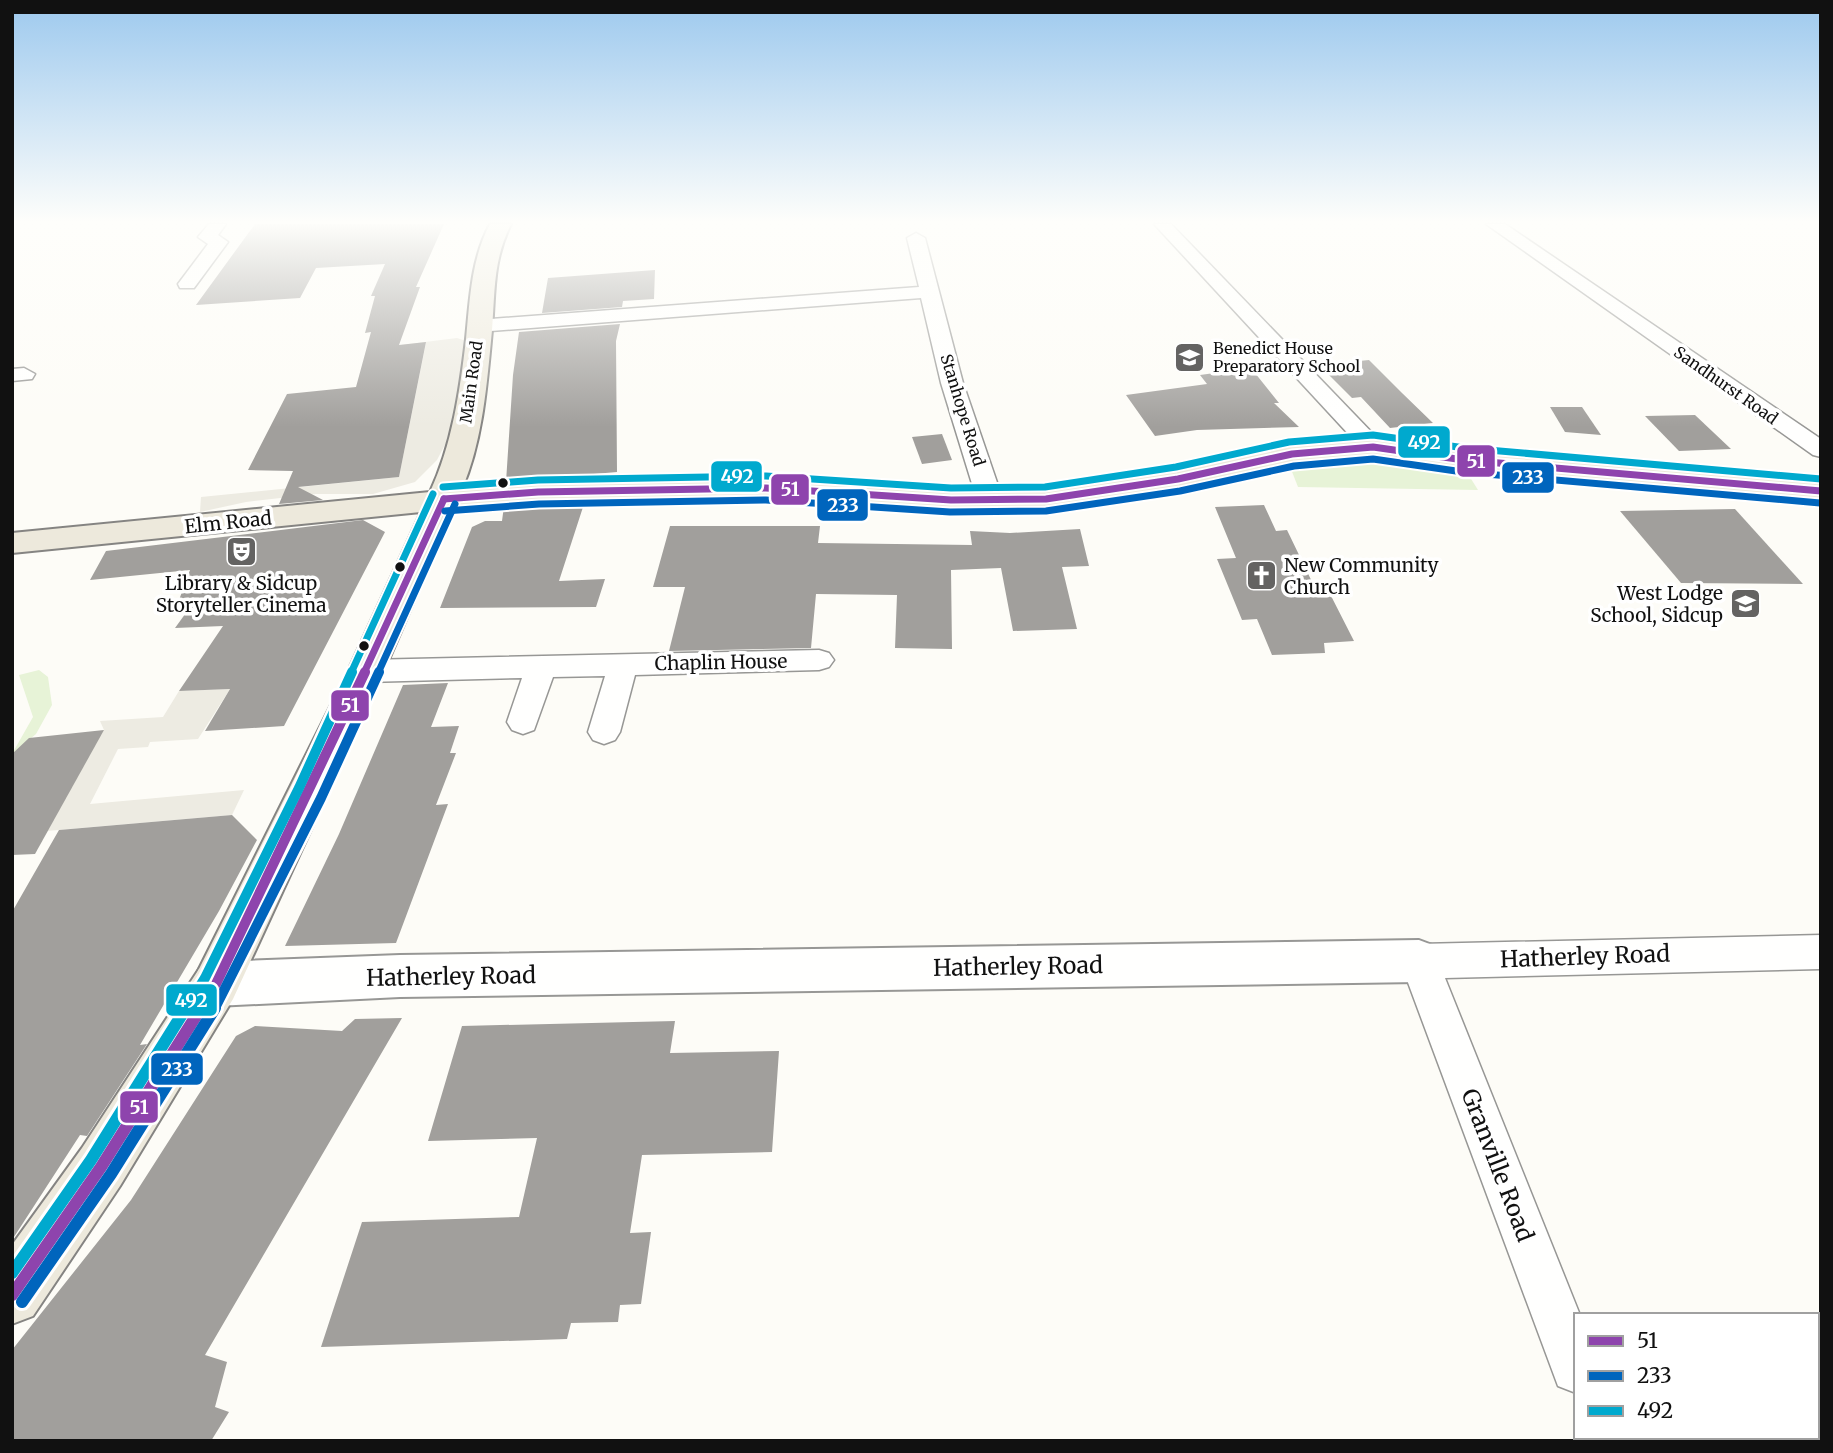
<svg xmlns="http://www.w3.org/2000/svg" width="1833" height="1453" font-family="Merriweather,serif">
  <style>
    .green { fill: #e7f3d7 }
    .plaza { fill: #edebe2 }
    .building { fill: #a19f9c }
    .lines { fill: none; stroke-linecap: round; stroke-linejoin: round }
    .minor-casing { stroke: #979795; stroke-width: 3 }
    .tertiary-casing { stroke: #979795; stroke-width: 4 }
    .primary-casing { stroke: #858482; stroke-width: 4 }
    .minor { fill: #fffffe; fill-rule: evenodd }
    .tertiary { fill: #fffffe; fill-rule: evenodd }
    .primary { fill: #ede9dc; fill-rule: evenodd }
    .bus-1-far2-casing { stroke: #fff; stroke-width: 11 }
    .bus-1-far1-casing { stroke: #fff; stroke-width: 15 }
    .bus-1-casing { stroke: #fff; stroke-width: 18 }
    .bus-2-far2-casing { stroke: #fff; stroke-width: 11 }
    .bus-2-far1-casing { stroke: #fff; stroke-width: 15 }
    .bus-2-casing { stroke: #fff; stroke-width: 18 }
    .bus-3-far2-casing { stroke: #fff; stroke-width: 11 }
    .bus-3-far1-casing { stroke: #fff; stroke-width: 15 }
    .bus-3-casing { stroke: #fff; stroke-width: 18 }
    .bus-1-far2 { stroke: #8e44ad; stroke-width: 7 }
    .bus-1-far1 { stroke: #8e44ad; stroke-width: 10 }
    .bus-1 { stroke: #8e44ad; stroke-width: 12 }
    .bus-2-far2 { stroke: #0065bd; stroke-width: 7 }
    .bus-2-far1 { stroke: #0065bd; stroke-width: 10 }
    .bus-2 { stroke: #0065bd; stroke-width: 12 }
    .bus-3-far2 { stroke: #00a9ce; stroke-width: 7 }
    .bus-3-far1 { stroke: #00a9ce; stroke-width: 10 }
    .bus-3 { stroke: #00a9ce; stroke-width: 12 }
    .bus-dot { fill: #111; stroke: #fff; stroke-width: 2.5 }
    .labels { text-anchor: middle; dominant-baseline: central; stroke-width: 7; stroke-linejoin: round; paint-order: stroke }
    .far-poi-label { font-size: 16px; fill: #111; stroke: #fff; text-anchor: start }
    .far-street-label { font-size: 16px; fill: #111; stroke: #fff }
    .street-label { font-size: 19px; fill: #111; stroke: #fff }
    .poi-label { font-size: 19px; fill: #111; stroke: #fff; text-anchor: start }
    .near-street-label { font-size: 23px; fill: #111; stroke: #fff }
    .line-badge { stroke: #fff; stroke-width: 2.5 }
    .badge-label { font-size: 19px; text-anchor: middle; font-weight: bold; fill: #fff }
  </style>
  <rect width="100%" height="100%" fill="#fdfcf7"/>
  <g class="green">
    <polygon points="1394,458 1463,466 1478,490 1298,487 1289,464"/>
    <polygon points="39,670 48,677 52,705 36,734 12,754 33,717 19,675"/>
  </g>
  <g class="plaza">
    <polygon points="457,338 466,341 451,433 437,460 415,482 373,494 316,494 246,502 200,512 201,497 399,477 426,343 369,349"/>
    <polygon points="230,689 198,739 150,742 148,747 118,749 90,804 244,790 232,815 12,834 104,730 100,721 163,717 179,691"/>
  </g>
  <g class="building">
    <polygon points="255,224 444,224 416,287 420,287 399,345 426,342 399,477 298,487 323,500 279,504 293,471 248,470 287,394 356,387 371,332 365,333 375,296 371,296 385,264 316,268 300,298 196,305"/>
    <polygon points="655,270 654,299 623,301 622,307 542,313 548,278"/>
    <polygon points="620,324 616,341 617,472 594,474 592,480 506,482 513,375 519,332"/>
    <polygon points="1369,360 1402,393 1433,423 1390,428 1361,397 1352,398 1319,365"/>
    <polygon points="1251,368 1279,403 1274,403 1299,427 1197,430 1155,436 1126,395 1207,384 1200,375"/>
    <polygon points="1550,407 1582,407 1601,435 1565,432"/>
    <polygon points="1695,415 1731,449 1679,451 1645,416"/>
    <polygon points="942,434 952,460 922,464 912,437"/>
    <polygon points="584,504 559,581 605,579 596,607 440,608 472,527 485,521 502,521 504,506"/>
    <polygon points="1264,505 1276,531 1287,530 1315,588 1327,588 1354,641 1324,643 1325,653 1272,655 1257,619 1242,620 1217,559 1236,558 1215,507"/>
    <polygon points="1735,509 1803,584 1681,583 1620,511"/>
    <polygon points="363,520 385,532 284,726 205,731 230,689 179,691 223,626 175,628 196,599 179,600 190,570 90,580 106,551"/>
    <polygon points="670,526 820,526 818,543 972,545 970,531 1010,533 1080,529 1089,566 1062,567 1077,629 1013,631 1001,568 951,570 952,649 895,648 897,595 816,594 811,648 669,651 685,587 653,587"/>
    <polygon points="448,683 431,727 459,726 450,753 456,753 436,805 448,804 396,943 285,946 339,834 403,685"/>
    <polygon points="104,730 35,854 12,855 12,754 29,738"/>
    <polygon points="232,815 257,840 219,911 140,1045 147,1044 87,1136 80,1135 12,1240 12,912 59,830"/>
    <polygon points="402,1018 205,1355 227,1362 215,1407 229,1412 211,1441 12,1441 12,1350 131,1200 236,1036 255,1026 342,1031 355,1019"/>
    <polygon points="675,1021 670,1053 779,1051 772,1152 642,1155 630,1233 651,1232 641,1304 620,1305 618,1322 571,1323 567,1339 321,1347 362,1222 519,1217 537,1138 428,1141 462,1026"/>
  </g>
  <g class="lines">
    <defs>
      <g id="minor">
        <polygon points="209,224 226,224 218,235 228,242 194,288 180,288 178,284 208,244 198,237"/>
        <polygon points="1154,224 1171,224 1381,442 1385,447 1381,452 1365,452"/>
        <polygon points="1486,224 1505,224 1821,439 1821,457 1813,455"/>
        <polygon points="916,233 925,238 963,383 1003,500 999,505 981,505 977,500 941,383 921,298 478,332 468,326 478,320 919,287 907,238"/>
        <polygon points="24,368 35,374 32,379 12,381 12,369"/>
        <polygon points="819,650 829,653 834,660 829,667 819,670 635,675 620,732 615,740 604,744 593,740 588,732 605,676 553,677 534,730 523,734 512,730 507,722 522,678 366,682 355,678 351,671 355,664 366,660"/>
        <polygon points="1821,935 1821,969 1445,978 1580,1315 1576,1315 1576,1393 1558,1386 1400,961 1406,949 1419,944"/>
        <polygon points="1576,1437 1628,1437 1630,1441 1578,1441"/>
      </g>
      <polygon id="tertiary" points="1419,940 1435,946 1442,961 1435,976 1419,982 400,997 216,1006 199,999 192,984 199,969 216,962 400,955"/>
      <path id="primary" d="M490 224H511C493 260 495 291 492 330 487 383 483 440 462 489L505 485 766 479 951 491 1046 490 1178 470 1292 445 1373 438 1464 451 1821 482V500L1464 469 1373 456 1292 463 1178 488 1046 508 951 509 766 497 505 503 454 508 384 671 233 999 120 1186 33 1316 12 1324V1245L82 1148 199 969 348 671 421 512 12 553V533L430 492C452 445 460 391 466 339 470 299 471 260 490 224Z"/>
    </defs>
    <use href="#minor" class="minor-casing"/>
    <use href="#tertiary" class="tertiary-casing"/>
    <use href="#primary" class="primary-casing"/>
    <use href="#minor" class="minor"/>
    <use href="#tertiary" class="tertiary"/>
    <use href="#primary" class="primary"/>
    <defs>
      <g id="bus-1-far2">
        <polyline points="444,499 538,492 766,488 951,500 1046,499 1178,479 1292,454 1373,447 1464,460 1821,491"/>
        <polyline points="364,673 444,499"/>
      </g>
      <polyline id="bus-1-far1" points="200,1010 216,984 365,672"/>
      <polyline id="bus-1" points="12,1295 101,1167 201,1008"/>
      <g id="bus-2-far2">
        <polyline points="445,511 539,504 766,500 950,512 1046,511 1180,491 1294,466 1373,459 1463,472 1820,503"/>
        <polyline points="378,673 455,504"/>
      </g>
      <polyline id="bus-2-far1" points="214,1010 321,798 379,672"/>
      <polyline id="bus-2" points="22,1302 111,1174 215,1008"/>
      <g id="bus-3-far2">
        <polyline points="443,487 538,480 766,476 951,488 1045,487 1176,467 1289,442 1373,435 1465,448 1821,479"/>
        <polyline points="351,673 433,494"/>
      </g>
      <polyline id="bus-3-far1" points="185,1010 205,978 299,788 352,672"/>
      <polyline id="bus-3" points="12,1273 91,1160 186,1008"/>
    </defs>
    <use href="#bus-1-far2" class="bus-1-far2-casing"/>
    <use href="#bus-1-far1" class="bus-1-far1-casing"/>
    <use href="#bus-1" class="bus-1-casing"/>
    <use href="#bus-2-far2" class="bus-2-far2-casing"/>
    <use href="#bus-2-far1" class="bus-2-far1-casing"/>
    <use href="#bus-2" class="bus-2-casing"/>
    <use href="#bus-3-far2" class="bus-3-far2-casing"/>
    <use href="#bus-3-far1" class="bus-3-far1-casing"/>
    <use href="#bus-3" class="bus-3-casing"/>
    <use href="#bus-1-far2" class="bus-1-far2"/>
    <use href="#bus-1-far1" class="bus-1-far1"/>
    <use href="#bus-1" class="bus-1"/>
    <use href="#bus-2-far2" class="bus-2-far2"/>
    <use href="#bus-2-far1" class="bus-2-far1"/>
    <use href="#bus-2" class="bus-2"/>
    <use href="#bus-3-far2" class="bus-3-far2"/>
    <use href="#bus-3-far1" class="bus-3-far1"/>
    <use href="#bus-3" class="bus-3"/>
  </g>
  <linearGradient id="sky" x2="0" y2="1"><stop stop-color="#9dc9ee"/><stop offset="0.52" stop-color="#fefefb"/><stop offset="1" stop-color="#fefefb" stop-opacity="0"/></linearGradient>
  <rect width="1833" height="427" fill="url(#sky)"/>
  <defs>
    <symbol id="school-square" viewBox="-11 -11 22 22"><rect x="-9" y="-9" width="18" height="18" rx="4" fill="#646362" stroke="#fff"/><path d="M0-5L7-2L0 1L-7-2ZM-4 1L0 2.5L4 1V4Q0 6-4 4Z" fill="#fff"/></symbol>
    <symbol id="theatre-square" viewBox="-11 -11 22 22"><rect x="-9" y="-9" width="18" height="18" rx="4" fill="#646362" stroke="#fff"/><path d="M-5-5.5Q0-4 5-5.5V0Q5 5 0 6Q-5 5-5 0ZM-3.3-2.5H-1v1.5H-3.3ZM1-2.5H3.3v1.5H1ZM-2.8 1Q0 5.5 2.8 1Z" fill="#fff"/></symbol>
    <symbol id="church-square" viewBox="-11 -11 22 22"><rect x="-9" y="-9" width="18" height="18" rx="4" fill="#646362" stroke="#fff"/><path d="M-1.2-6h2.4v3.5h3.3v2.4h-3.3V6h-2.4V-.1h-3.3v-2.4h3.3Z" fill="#fff"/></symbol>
  </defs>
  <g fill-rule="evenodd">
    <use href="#school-square" x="1172" y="340" width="35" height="35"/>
    <use href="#theatre-square" x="224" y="534" width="35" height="35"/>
    <use href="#church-square" x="1244" y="558" width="35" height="35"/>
    <use href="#school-square" x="1728" y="586" width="35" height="35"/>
  </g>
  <g class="bus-dot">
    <circle cx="503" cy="483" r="6"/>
    <circle cx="400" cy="567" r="6"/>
    <circle cx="364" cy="646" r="6"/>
  </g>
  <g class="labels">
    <g class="far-poi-label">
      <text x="1213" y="348">Benedict House<tspan x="1213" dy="18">Preparatory School</tspan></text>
    </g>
    <g class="far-street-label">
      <text transform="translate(471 382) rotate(-82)">Main Road</text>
      <text transform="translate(1726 385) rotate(35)">Sandhurst Road</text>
      <text transform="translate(963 410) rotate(73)">Stanhope Road</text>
    </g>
    <g class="street-label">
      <text transform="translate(228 522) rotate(-6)">Elm Road</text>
      <text transform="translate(721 662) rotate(-1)">Chaplin House</text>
    </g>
    <g class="poi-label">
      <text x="1284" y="565">New Community<tspan x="1284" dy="22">Church</tspan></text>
      <text x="241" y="583" text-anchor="middle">Library &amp; Sidcup<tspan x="241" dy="22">Storyteller Cinema</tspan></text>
      <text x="1723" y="593" text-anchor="end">West Lodge<tspan x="1723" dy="22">School, Sidcup</tspan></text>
    </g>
    <g class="near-street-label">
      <text transform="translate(1585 956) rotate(-2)">Hatherley Road</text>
      <text transform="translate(1018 966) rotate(-1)">Hatherley Road</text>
      <text transform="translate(451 976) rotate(-1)">Hatherley Road</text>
      <text transform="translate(1498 1165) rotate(69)">Granville Road</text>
    </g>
  </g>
  <g class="line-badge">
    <rect x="1397" y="425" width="54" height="34" rx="7" fill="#00a9ce"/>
    <rect x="1456" y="444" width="40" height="34" rx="7" fill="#8e44ad"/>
    <rect x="710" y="460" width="53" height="33" rx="7" fill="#00a9ce"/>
    <rect x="1501" y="461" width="54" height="33" rx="7" fill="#0065bd"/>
    <rect x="770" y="473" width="40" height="33" rx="7" fill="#8e44ad"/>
    <rect x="816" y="488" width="53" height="34" rx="7" fill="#0065bd"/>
    <rect x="330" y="689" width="40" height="33" rx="7" fill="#8e44ad"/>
    <rect x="165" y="983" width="53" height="34" rx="7" fill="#00a9ce"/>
    <rect x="150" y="1052" width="54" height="34" rx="7" fill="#0065bd"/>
    <rect x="119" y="1090" width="40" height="34" rx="7" fill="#8e44ad"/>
  </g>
  <g class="badge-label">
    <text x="1424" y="449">492</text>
    <text x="1476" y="468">51</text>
    <text x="737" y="483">492</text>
    <text x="1528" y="484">233</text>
    <text x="790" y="496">51</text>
    <text x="843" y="512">233</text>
    <text x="350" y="712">51</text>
    <text x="191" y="1007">492</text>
    <text x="177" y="1076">233</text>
    <text x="139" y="1114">51</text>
  </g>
  <rect width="1833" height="1453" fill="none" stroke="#111111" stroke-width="28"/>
  <rect x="1574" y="1313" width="245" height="126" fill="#ffffff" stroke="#a0a0a0" stroke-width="2"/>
  <rect x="1588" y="1336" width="35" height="10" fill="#8e44ad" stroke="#a0a0a0" stroke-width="2"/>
  <text x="1637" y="1348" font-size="21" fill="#111111">51</text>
  <rect x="1588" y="1371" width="35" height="10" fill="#0065bd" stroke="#a0a0a0" stroke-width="2"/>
  <text x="1637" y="1383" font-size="21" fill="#111111">233</text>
  <rect x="1588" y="1406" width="35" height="10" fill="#00a9ce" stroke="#a0a0a0" stroke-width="2"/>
  <text x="1637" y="1418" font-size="21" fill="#111111">492</text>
</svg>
